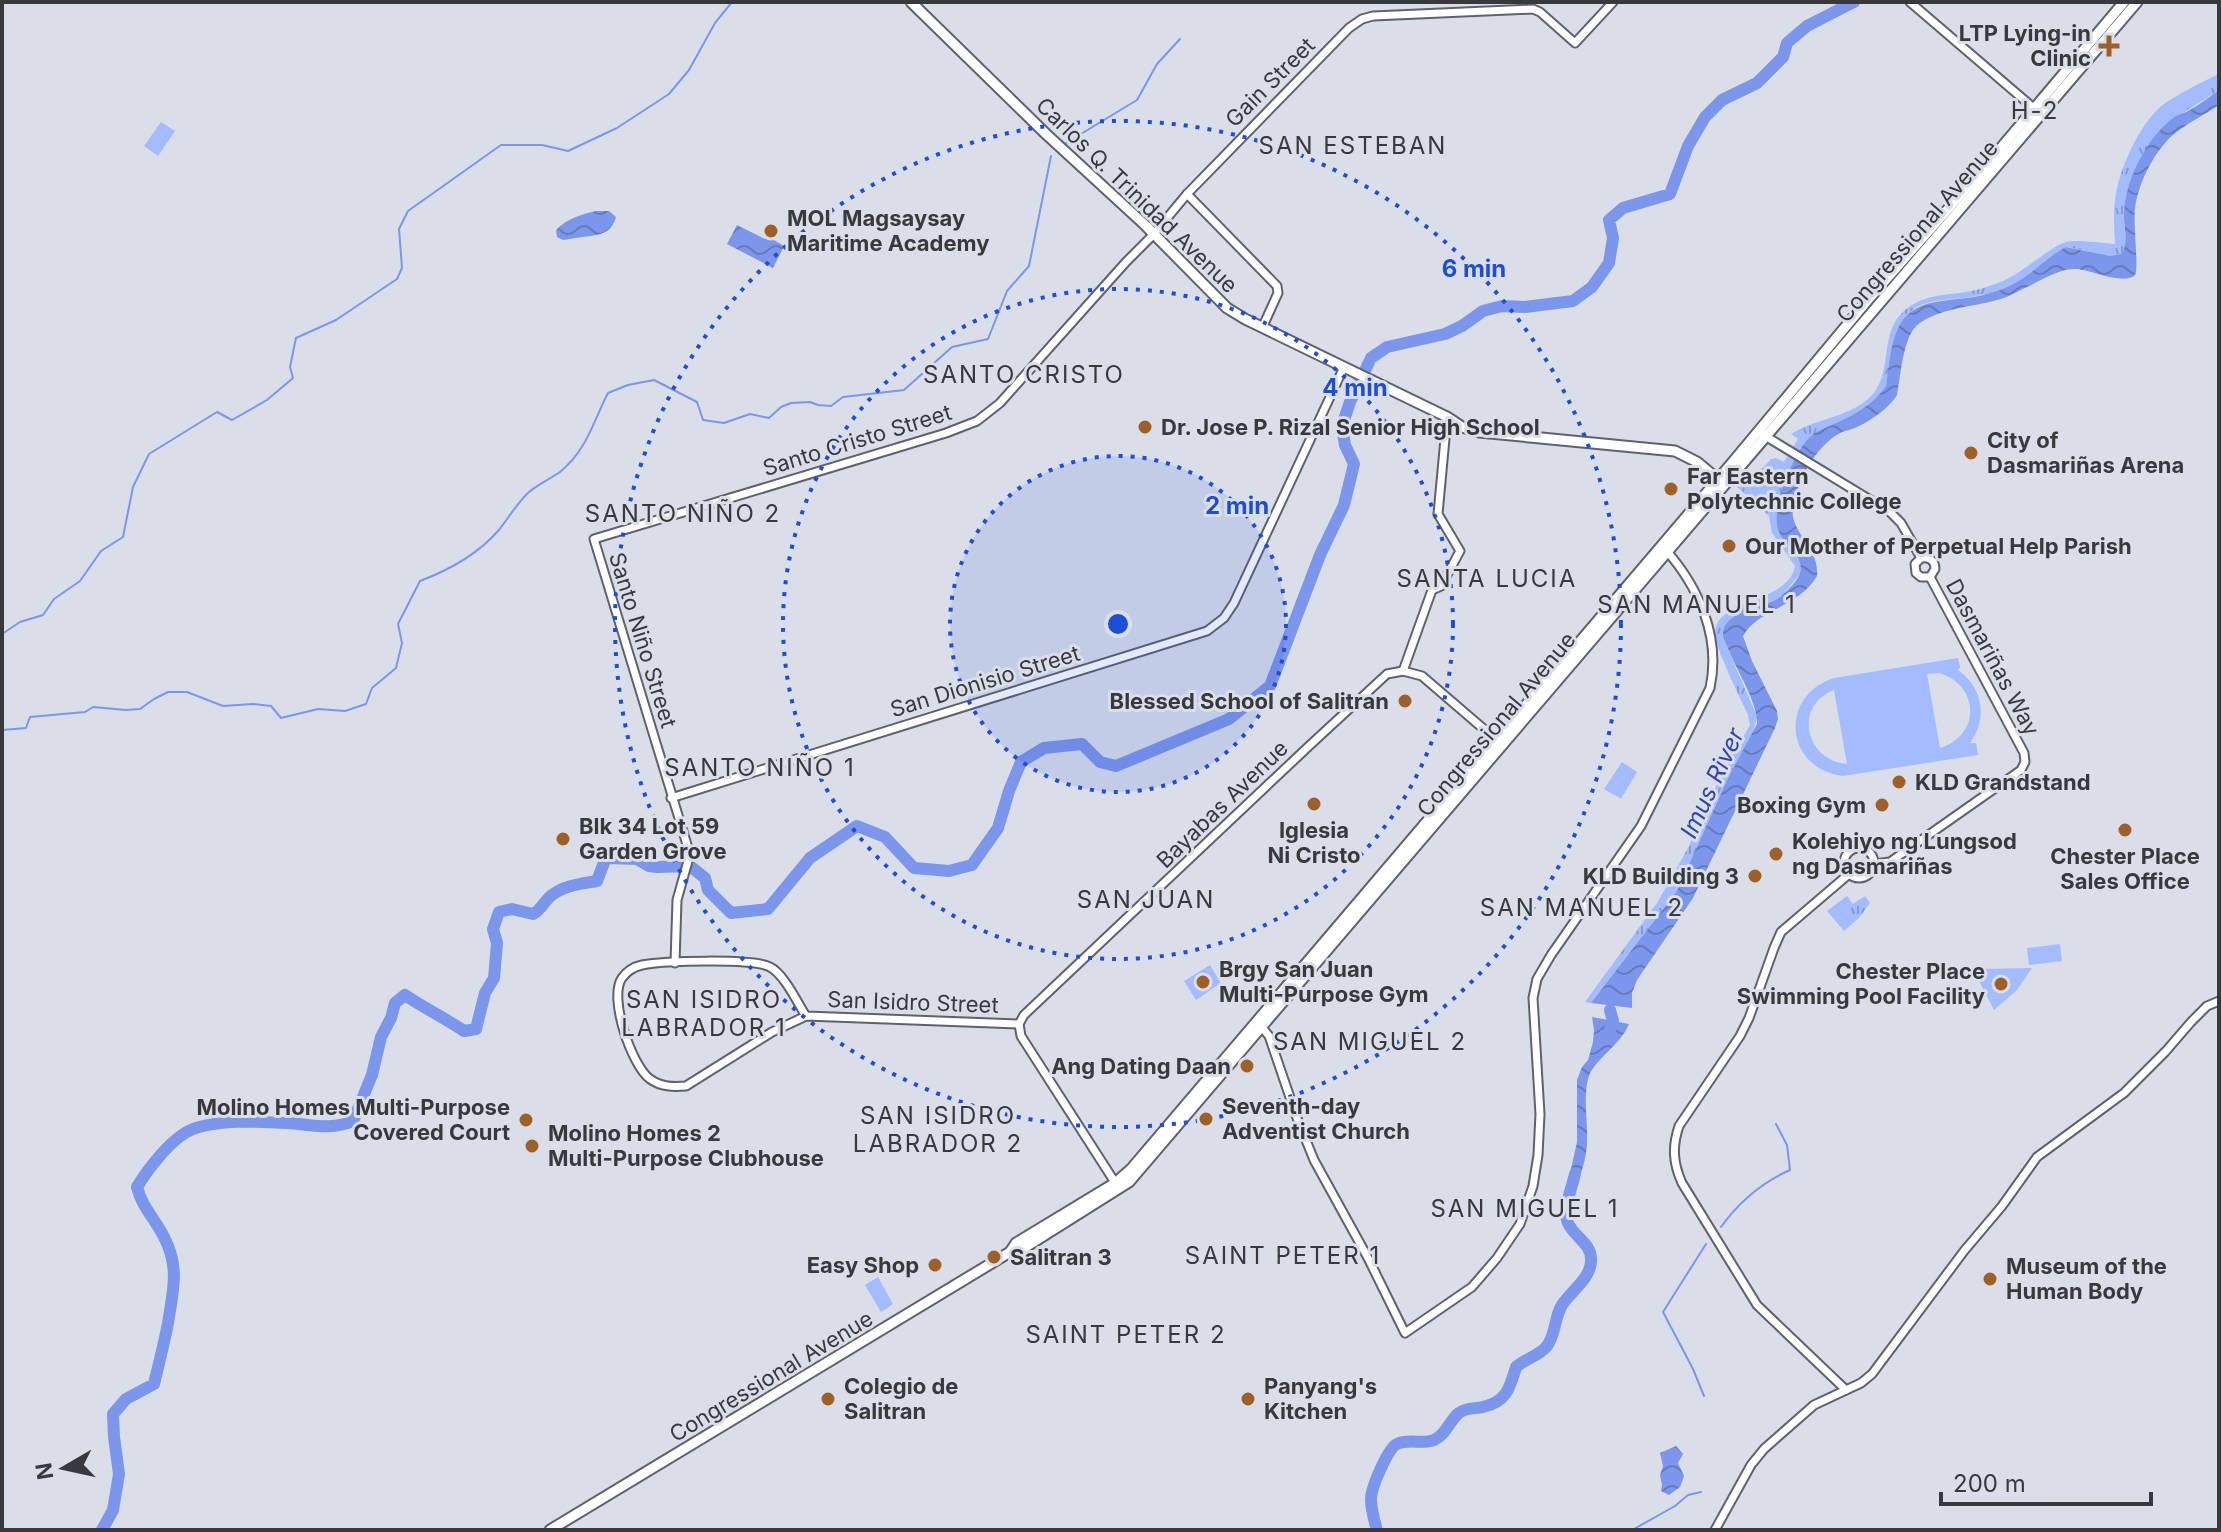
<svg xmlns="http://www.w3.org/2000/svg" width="2221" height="1532" font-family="Inter,sans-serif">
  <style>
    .grass { fill: #a3bbff; fill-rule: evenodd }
    .park { fill: url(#park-tufts) }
    .water { fill: url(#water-waves) }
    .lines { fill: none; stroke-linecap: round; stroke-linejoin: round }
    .stream { stroke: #7b96ea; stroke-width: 2 }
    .river { stroke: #7b96ea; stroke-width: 12 }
    .minor-casing { stroke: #5f626c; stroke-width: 11 }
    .major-casing { stroke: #5f626c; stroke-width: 13 }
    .minor { stroke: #fff; stroke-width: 7 }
    .major { stroke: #fff; stroke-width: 9 }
    .ring { fill: none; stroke: #1d4ed8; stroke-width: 4; stroke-dasharray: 4 8 }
    .poi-dot { fill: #9f6027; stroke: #dadee9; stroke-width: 3 }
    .labels { text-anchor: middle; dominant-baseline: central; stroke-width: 6; stroke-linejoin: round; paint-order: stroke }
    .poi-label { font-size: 22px; font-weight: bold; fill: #37393d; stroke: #dadee9; text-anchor: start }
    .street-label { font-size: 22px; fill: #37393d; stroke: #dadee9 }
    .neighbourhood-label { font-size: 24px; letter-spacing: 2px; fill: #37393d; stroke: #dadee9 }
    .water-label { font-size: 24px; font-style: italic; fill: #3046a6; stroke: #dadee9 }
    .centre { fill: #1d4ed8; stroke: #dadee9; stroke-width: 4 }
    .ring-label { font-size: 24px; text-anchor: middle; font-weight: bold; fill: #1d4ed8; stroke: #dadee9; stroke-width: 6; stroke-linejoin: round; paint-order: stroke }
  </style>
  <defs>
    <pattern id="park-tufts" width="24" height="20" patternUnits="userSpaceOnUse" patternTransform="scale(2)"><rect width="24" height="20" fill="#a3bbff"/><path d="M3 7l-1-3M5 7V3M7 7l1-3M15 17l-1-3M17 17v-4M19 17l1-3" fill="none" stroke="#8699d0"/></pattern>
    <pattern id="water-waves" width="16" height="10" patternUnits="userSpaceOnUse" patternTransform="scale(2)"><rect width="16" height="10" fill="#7b96ea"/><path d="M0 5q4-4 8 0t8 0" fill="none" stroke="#667bbf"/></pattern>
  </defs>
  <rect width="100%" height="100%" fill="#dadee9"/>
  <g class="grass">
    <polygon points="161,122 175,131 158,156 144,146"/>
    <path d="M1958 658 1960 668 1958 670C1983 688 1988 718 1970 743H1976L1978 755 1843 776C1785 769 1778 696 1834 678ZM1939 673C1980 685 1981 736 1940 748L1927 674ZM1834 690 1847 764C1804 760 1794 705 1834 690Z"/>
    <polygon points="1622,762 1637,772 1621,799 1604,789"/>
    <polygon points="2060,944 2062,961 2029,965 2027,948"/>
    <polygon points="1210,965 1221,983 1196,1000 1184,981"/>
    <polygon points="2032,968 2017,990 1994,1010 1977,977 1977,969"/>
    <polygon points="878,1277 893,1304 881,1312 865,1285"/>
  </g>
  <g class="park">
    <path d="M2219 74V90C2200 103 2179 114 2162 129 2143 146 2126 187 2124 212 2123 226 2130 242 2121 254L2110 256 2067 247C2047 257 2031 275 2011 286 2000 291 1988 294 1976 296 1955 301 1928 297 1911 311 1888 330 1895 360 1886 385 1876 411 1839 422 1816 433L1782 538 1801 563 1802 569 1800 574 1784 593 1777 599 1738 614 1726 625 1724 630 1725 643 1757 716 1753 733 1728 778 1677 891 1591 1003 1585 1002 1657 903 1688 848 1721 775 1750 725 1748 715C1740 697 1717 652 1715 635 1713 597 1788 605 1795 566L1772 533 1769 516 1734 484 1749 483 1771 459 1776 458 1784 462 1798 439 1791 434C1816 418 1853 417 1873 394 1893 370 1879 331 1905 310 1928 290 1960 297 1986 287 1994 284 2002 282 2009 278 2024 271 2053 245 2066 242 2076 239 2103 243 2115 244 2114 227 2113 209 2116 193 2122 163 2142 118 2168 101 2184 91 2202 82 2219 74Z"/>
    <polygon points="1847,896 1853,904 1865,896 1870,903 1859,918 1844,931 1827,911"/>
  </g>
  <g class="water">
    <path d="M2219 90V105C2206 114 2191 121 2178 131 2156 147 2138 182 2135 209 2133 221 2139 270 2135 275 2124 286 2089 269 2076 269 2059 268 2040 281 2025 288 2016 292 2007 298 1997 300 1974 307 1928 309 1913 330 1903 344 1900 378 1897 395 1890 407 1872 420 1859 426 1854 429 1847 430 1842 432 1816 445 1797 480 1793 508 1789 532 1820 547 1817 576 1799 607 1757 610 1743 636L1752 661 1777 711 1778 719 1775 728 1693 898 1637 980 1632 993V1008L1591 1003 1677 891 1728 778 1757 724C1758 703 1737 671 1729 651 1727 646 1723 639 1723 633 1724 612 1762 607 1777 599 1783 595 1790 588 1795 582 1814 558 1781 549 1777 525 1775 512 1781 490 1786 478 1792 465 1800 446 1811 436 1817 431 1825 428 1832 425 1854 415 1872 406 1886 386 1889 367 1890 344 1899 326 1911 303 1934 302 1957 299 1973 298 1990 294 2005 288 2028 279 2045 258 2066 247L2110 256 2121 254C2130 242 2123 226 2124 212 2126 178 2148 135 2176 116 2180 114 2185 113 2188 111 2199 105 2209 97 2219 90Z"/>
    <path d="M596 211H609L616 217C611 237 593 235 576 238 567 239 565 242 557 237L556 230C566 219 582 214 596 211Z"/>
    <polygon points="737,225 765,239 767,236 784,246 773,268 727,244"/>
    <path d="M1592 1017 1629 1024C1620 1046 1593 1060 1588 1079 1583 1099 1588 1122 1587 1142 1587 1158 1580 1176 1575 1192L1567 1187 1577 1142V1080L1582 1067 1588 1060 1593 1042 1594 1030Z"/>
    <polygon points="1676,1446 1683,1454 1678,1463 1684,1476 1680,1487 1669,1495 1661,1491 1662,1485 1660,1475 1663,1466 1660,1453"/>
  </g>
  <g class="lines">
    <g class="stream">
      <polyline points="1066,143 1137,100 1157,64 1180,39"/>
      <polyline points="2,634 20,622 43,615 54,599 80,581 101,551 123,537 133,487 149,454 217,412 232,420 267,400 293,378 290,367 296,338 336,320 397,279 402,268 399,229 408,211 501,145 542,145 568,151 617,128 669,94 689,70 715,23 732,2"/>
      <path d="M2 730 26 728 30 717 85 712 93 707 126 710 140 709 154 699 168 692H187L223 706 253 704 271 706 281 718 318 709 345 711 366 704 372 688 396 668 402 643 398 624 420 581C449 570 477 555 498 531 508 519 517 503 529 492 538 484 550 479 560 472 587 450 593 422 608 393L628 385 654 380 697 402 703 420 724 423 750 414 769 418 781 407 791 403 810 402 818 405 831 406 843 397 904 390 952 347 988 339 1007 291 1029 266 1051 156"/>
      <path d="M1721 1227C1739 1202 1761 1183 1790 1170L1787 1145 1776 1124"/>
      <polyline points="1704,1396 1693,1369 1663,1312 1706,1244"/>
      <polyline points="1634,1529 1675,1506 1688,1495 1701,1492"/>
    </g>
    <g class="river">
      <polyline points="1609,1034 1613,1021 1610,1010"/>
      <path d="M102 1530 113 1510 119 1474 114 1437 113 1414 126 1399 154 1384C159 1363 164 1344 168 1323 173 1290 180 1268 164 1237 155 1219 142 1207 137 1187 148 1169 172 1137 193 1129 216 1120 260 1121 286 1123 311 1124 329 1131 353 1121L372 1075 381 1037 391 1018 395 1003 405 995C424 1008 445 1018 464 1031L476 1029 485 993 494 978 497 943 493 929 499 912 512 909 533 914C542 909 544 901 552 895 565 885 581 884 597 881L605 860 609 858 637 859 649 866 657 867 690 866 705 878 708 890 731 913 768 909 810 858 857 826 885 837 914 868 949 871 972 865 998 828 1009 791 1021 762 1044 748 1082 744 1100 762 1116 766 1229 719 1270 686 1320 555 1344 505 1354 464 1345 445 1342 426 1350 402 1371 358 1387 347 1445 334 1462 326 1483 311 1502 306 1525 307 1573 301 1592 287 1609 263 1613 238 1609 220 1623 208 1670 194 1688 146 1705 117 1722 100 1757 83 1783 57 1787 43 1807 26 1854 2"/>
      <path d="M1377 1530C1374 1520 1371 1509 1371 1499 1371 1488 1388 1448 1397 1444 1409 1438 1422 1445 1434 1440 1446 1435 1449 1421 1459 1413 1467 1407 1475 1409 1483 1407 1507 1402 1510 1387 1516 1367 1525 1359 1539 1356 1547 1346 1556 1334 1554 1318 1562 1305 1571 1291 1592 1278 1591 1259 1591 1243 1574 1237 1568 1223 1562 1210 1572 1188 1575 1174"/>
    </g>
    <defs>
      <g id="minor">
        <polyline points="1910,2 2036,110"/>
        <polyline points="1187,194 1277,286 1278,293 1263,326"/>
        <polyline points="1762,434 1890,512 1901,523 1921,558"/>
        <polyline points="1921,558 1915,564 1916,573 1921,577 1930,577"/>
        <path d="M1921 558C1929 557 1935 560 1935 569L1930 577"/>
        <polyline points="1403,671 1432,590 1441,586 1460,551 1438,514 1447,417"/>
        <polyline points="671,798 1207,631 1224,618 1234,603 1344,367"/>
        <circle cx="1859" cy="863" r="15"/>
        <polyline points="1874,864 1890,862 2021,770 2025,762 2024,753 1930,577"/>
        <polyline points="675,963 677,900 688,861 688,848 594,539 946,433 977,421 1000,403 1126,262 1153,235 1187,194 1349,28 1362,19 1373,16 1533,9 1540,12 1575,43 1613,2"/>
        <path d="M806 1016C797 1002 784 974 770 967 753 958 662 961 642 965 633 967 627 971 622 978 608 998 632 1066 650 1079 661 1087 673 1087 686 1086L772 1032 806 1016 1019 1024"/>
        <path d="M1259 1024 1269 1036 1297 1118 1314 1160 1368 1258 1405 1333 1472 1287 1497 1258 1520 1224 1533 1186 1538 1155 1540 1114 1533 998 1537 979 1551 955 1641 826 1710 688C1721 637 1699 588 1666 550"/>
        <polyline points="1116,1184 1021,1036 1019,1024 1024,1015 1309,746 1387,674 1403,671 1422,676 1500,743"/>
        <path d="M1846 1390 1757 1305 1682 1183C1673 1163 1672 1147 1679 1126L1740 1036 1749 1018 1774 948 1781 932 1849 874"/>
        <polyline points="1715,1530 1751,1465 1764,1449 1814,1405 1861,1383 1872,1374 1964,1251 2002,1206 2037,1157 2124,1093 2166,1051 2191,1022 2207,1006 2219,1001"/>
      </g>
      <g id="major">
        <polyline points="911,2 1046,134 1144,224 1227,308 1245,319 1447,417 1462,427 1479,432 1675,451 1697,462 1722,483"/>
        <polyline points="1010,1252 1016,1243 1115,1183 1132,1168 1732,463 1867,301 1979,174 2124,2"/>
        <polyline points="550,1530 1010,1252 1021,1250 1129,1182 2137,2"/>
      </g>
    </defs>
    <use href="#minor" class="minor-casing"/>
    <use href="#major" class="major-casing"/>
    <use href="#minor" class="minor"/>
    <use href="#major" class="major"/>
  </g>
  <circle cx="1118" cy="624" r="168" fill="#1d4ed8" fill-opacity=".12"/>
  <g class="ring">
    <circle cx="1118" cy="624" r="168"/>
    <circle cx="1118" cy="624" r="335"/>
    <circle cx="1118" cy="624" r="503"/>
  </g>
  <g class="poi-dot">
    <path d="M2105 34h8v8h8v8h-8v8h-8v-8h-8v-8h8z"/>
    <circle cx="771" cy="231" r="8"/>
    <circle cx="1145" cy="427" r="8"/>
    <circle cx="1971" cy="453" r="8"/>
    <circle cx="1671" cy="489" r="8"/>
    <circle cx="1729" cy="546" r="8"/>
    <circle cx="1405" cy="701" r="8"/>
    <circle cx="1899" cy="782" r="8"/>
    <circle cx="1314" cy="804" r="8"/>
    <circle cx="1882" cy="805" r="8"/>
    <circle cx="2125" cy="830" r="8"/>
    <circle cx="563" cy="839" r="8"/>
    <circle cx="1776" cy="854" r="8"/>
    <circle cx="1755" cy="876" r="8"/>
    <circle cx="1203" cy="982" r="8"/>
    <circle cx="2001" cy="984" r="8"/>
    <circle cx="1247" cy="1066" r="8"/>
    <circle cx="1206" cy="1119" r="8"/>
    <circle cx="526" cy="1120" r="8"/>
    <circle cx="532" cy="1146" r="8"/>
    <circle cx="994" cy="1257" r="8"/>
    <circle cx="935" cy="1265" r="8"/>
    <circle cx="1990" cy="1279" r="8"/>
    <circle cx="828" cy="1399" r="8"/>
    <circle cx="1248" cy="1399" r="8"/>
  </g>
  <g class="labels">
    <g class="poi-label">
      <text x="2091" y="33" text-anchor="end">LTP Lying-in<tspan x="2091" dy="25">Clinic</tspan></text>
      <text x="787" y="218">MOL Magsaysay<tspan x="787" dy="25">Maritime Academy</tspan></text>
      <text x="1161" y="427">Dr. Jose P. Rizal Senior High School</text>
      <text x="1987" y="440">City of<tspan x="1987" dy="25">Dasmariñas Arena</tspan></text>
      <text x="1687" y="476">Far Eastern<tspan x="1687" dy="25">Polytechnic College</tspan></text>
      <text x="1745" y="546">Our Mother of Perpetual Help Parish</text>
      <text x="1389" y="701" text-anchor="end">Blessed School of Salitran</text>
      <text x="1915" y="782">KLD Grandstand</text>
      <text x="1866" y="805" text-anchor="end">Boxing Gym</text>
      <text x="579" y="826">Blk 34 Lot 59<tspan x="579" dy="25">Garden Grove</tspan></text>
      <text x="1314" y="830" text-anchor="middle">Iglesia<tspan x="1314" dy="25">Ni Cristo</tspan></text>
      <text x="1792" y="841">Kolehiyo ng Lungsod<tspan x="1792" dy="25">ng Dasmariñas</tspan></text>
      <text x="2125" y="856" text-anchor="middle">Chester Place<tspan x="2125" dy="25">Sales Office</tspan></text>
      <text x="1739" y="876" text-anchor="end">KLD Building 3</text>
      <text x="1219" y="969">Brgy San Juan<tspan x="1219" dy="25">Multi-Purpose Gym</tspan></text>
      <text x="1985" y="971" text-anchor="end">Chester Place<tspan x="1985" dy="25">Swimming Pool Facility</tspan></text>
      <text x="1231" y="1066" text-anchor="end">Ang Dating Daan</text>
      <text x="1222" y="1106">Seventh-day<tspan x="1222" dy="25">Adventist Church</tspan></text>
      <text x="510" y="1107" text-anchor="end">Molino Homes Multi-Purpose<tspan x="510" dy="25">Covered Court</tspan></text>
      <text x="548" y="1133">Molino Homes 2<tspan x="548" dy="25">Multi-Purpose Clubhouse</tspan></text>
      <text x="1010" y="1257">Salitran 3</text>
      <text x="919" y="1265" text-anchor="end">Easy Shop</text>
      <text x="2006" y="1266">Museum of the<tspan x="2006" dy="25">Human Body</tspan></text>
      <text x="844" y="1386">Colegio de<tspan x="844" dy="25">Salitran</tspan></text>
      <text x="1264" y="1386">Panyang's<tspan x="1264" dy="25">Kitchen</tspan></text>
    </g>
    <g class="street-label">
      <text transform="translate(1270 82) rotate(-45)">Gain Street</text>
      <text transform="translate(1137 195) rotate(44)">Carlos Q. Trinidad Avenue</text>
      <text transform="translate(1917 231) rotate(-49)">Congressional Avenue</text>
      <text transform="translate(857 440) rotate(-17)">Santo Cristo Street</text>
      <text transform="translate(643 640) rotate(73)">Santo Niño Street</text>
      <text transform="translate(1993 657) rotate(62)">Dasmariñas Way</text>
      <text transform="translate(985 681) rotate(-17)">San Dionisio Street</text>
      <text transform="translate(1496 724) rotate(-50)">Congressional Avenue</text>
      <text transform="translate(1222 804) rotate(-44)">Bayabas Avenue</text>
      <text transform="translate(913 1002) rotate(2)">San Isidro Street</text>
      <text transform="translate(771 1376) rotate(-31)">Congressional Avenue</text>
    </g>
    <g class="neighbourhood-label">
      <text x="2035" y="110">H-2</text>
      <text x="1353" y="145">SAN ESTEBAN</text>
      <text x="1024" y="374">SANTO CRISTO</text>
      <text x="683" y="513">SANTO NIÑO 2</text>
      <text x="1487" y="578">SANTA LUCIA</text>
      <text x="1697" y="604">SAN MANUEL 1</text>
      <text x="760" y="767">SANTO NIÑO 1</text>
      <text x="1146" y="899">SAN JUAN</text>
      <text x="1582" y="907">SAN MANUEL 2</text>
      <text x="704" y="999">SAN ISIDRO<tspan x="704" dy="28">LABRADOR 1</tspan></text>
      <text x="1370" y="1041">SAN MIGUEL 2</text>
      <text x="938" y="1115">SAN ISIDRO<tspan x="938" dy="28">LABRADOR 2</tspan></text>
      <text x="1525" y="1208">SAN MIGUEL 1</text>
      <text x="1283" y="1255">SAINT PETER 1</text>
      <text x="1126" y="1334">SAINT PETER 2</text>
    </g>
    <g class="water-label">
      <text transform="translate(1712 783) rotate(-65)">Imus River</text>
    </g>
  </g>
  <circle cx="1118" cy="624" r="12" class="centre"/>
  <g class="ring-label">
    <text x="1474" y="277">6 min</text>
    <text x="1355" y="396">4 min</text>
    <text x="1237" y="514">2 min</text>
  </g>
  <rect width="2221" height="1532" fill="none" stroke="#37393d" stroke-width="8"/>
  <g transform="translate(64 1468) rotate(261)" stroke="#dadee9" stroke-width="6" paint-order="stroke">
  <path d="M0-6L14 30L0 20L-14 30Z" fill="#37393d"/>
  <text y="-12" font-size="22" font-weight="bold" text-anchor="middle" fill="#37393d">N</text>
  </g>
  <path d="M1941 1492v12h210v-12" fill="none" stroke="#37393d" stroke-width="4"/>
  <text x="1953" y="1492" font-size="24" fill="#37393d" stroke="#dadee9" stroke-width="6" paint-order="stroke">200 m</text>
</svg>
